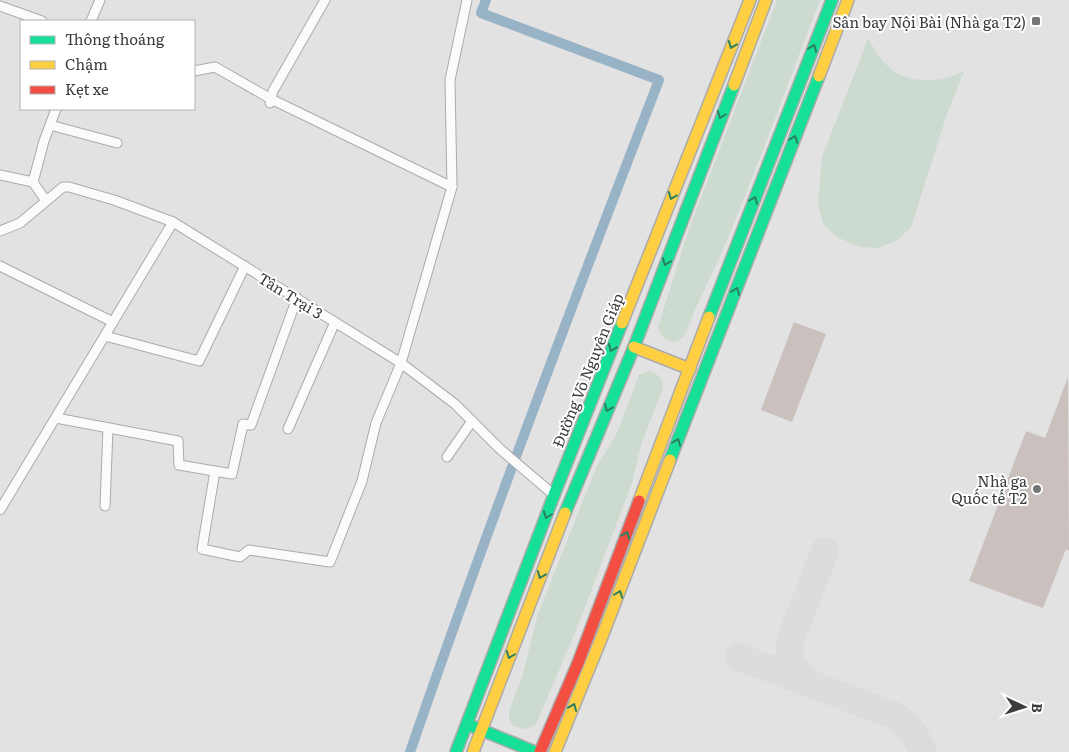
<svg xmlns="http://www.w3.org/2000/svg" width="1069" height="752" font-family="Literata,serif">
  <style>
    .green { fill: #cddad0 }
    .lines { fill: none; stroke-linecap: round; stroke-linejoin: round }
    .canal { stroke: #98b2c6; stroke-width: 10 }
    .taxiway { stroke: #dcdcdc; stroke-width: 28 }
    .building { fill: #cac1bf }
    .street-casing { stroke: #ababab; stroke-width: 11 }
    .fast-casing { stroke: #ababab; stroke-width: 14 }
    .slow-casing { stroke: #ababab; stroke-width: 14 }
    .jam-casing { stroke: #ababab; stroke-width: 14 }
    .street { stroke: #fbfbfb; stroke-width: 9 }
    .fast { stroke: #16e098; stroke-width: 11 }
    .slow { stroke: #ffcf43; stroke-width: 11 }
    .jam { stroke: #f24e42; stroke-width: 11 }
    .oneway { stroke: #2c7e61 }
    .poi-dot { fill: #757676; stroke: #fff; stroke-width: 2 }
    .labels { text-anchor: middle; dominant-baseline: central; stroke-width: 4; stroke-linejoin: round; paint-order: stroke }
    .poi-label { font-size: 15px; fill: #3b3c3c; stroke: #fff; text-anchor: end }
    .street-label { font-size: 15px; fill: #3b3c3c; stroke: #fff }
  </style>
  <rect width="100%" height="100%" fill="#e2e2e3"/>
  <g class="green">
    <path d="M777 0H820C789 80 760 162 726 242 715 270 700 296 689 325 687 329 686 335 682 338 673 348 659 337 658 327L690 226Z"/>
    <path d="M868 39C875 50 882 62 892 70 912 85 944 82 964 71L947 114 911 227 898 240 878 248 860 247 837 237 823 224 818 203 822 157Z"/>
    <path d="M651 371C659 376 663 378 663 388L641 445 632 483 577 628 536 724 530 728 523 729 512 725 509 719V711L523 674 538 614 596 468 617 433 639 375 645 372Z"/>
  </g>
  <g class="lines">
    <path class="canal" d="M410 752C488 526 573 303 659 80L481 13 486 0"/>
    <g class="taxiway">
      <path d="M739 657 893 715C911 725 914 734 923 752"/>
      <polyline points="808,683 795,670 790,662 790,641 825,551"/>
    </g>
  </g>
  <g class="building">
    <polygon points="794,322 826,334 792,422 761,410"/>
    <polygon points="1068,377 1069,551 1066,549 1043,608 969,581 1026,431 1045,438"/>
  </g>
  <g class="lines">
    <defs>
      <g id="street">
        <polyline points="0,6 42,21"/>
        <polyline points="91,21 100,0"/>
        <polyline points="194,71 215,67 271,99 452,187"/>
        <polyline points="270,103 273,91 325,0"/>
        <polyline points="50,125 117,143"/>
        <polyline points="0,175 33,182"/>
        <polyline points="46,201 33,182 44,141 56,109"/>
        <polyline points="0,231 20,223 63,187 69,187 114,200 173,222 401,363 455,404 500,449 554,495"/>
        <polyline points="0,266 113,322"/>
        <polyline points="105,336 199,361 245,266"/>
        <polyline points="56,418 178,441 179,465 232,474 243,424 251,425 297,298"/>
        <polyline points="288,429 335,322"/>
        <polyline points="447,457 472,421"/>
        <polyline points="215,471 202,549 240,557 249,550 330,562 362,481 376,423 401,363 452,187 450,80 467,0"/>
        <polyline points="105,506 108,428"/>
        <polyline points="0,510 173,222"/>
      </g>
      <g id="fast">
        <polyline points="709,317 832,0"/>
        <polyline points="670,460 819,76"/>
        <polyline points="565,513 634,347 734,85"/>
        <polyline points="467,724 535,752"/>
        <polyline points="456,752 554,495 622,323"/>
      </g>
      <g id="slow">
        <polyline points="819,76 848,0"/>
        <polyline points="734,85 766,0"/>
        <polyline points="622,323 750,0"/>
        <polyline points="634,347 690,369"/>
        <polyline points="639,501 709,317"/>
        <polyline points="473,752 565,513"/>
        <polyline points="555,752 601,639 670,460"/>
      </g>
      <polyline id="jam" points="540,752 578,663 639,501"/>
    </defs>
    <use href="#street" class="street-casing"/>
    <use href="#fast" class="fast-casing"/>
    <use href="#slow" class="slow-casing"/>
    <use href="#jam" class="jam-casing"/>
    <use href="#street" class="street"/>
    <use href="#fast" class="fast"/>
    <use href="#slow" class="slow"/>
    <use href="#jam" class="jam"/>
  </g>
  <defs><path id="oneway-chevron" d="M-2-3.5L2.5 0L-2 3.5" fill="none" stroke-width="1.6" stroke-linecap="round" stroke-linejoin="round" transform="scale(1.25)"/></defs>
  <g class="oneway">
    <use href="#oneway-chevron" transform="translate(732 45) rotate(112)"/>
    <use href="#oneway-chevron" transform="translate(813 48) rotate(-69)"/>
    <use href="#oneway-chevron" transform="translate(721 115) rotate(111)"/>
    <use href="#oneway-chevron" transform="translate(794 139) rotate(-69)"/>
    <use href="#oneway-chevron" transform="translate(672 196) rotate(112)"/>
    <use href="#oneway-chevron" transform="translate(754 200) rotate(-69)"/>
    <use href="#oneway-chevron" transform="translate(666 262) rotate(111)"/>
    <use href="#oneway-chevron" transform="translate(736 291) rotate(-69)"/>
    <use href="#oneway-chevron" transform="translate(612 348) rotate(112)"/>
    <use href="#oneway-chevron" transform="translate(608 408) rotate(113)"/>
    <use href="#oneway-chevron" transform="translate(677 442) rotate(-69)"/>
    <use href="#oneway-chevron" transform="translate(547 515) rotate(111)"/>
    <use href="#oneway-chevron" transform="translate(626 535) rotate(-69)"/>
    <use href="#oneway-chevron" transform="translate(541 575) rotate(112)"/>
    <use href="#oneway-chevron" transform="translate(619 594) rotate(-69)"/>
    <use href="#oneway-chevron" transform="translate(510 655) rotate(111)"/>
    <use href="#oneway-chevron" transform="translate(573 707) rotate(-68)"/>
  </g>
  <g class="poi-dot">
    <rect x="1031" y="16" width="10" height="10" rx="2.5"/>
    <circle cx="1037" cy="489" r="5"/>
  </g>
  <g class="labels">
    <g class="poi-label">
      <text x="1026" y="21">Sân bay Nội Bài (Nhà ga T2)</text>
      <text x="1027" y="480">Nhà ga<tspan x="1027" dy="17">Quốc tế T2</tspan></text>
    </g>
    <g class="street-label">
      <text transform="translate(291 295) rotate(32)">Tân Trại 3</text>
      <text transform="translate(587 370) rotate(-68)">Đường Võ Nguyên Giáp</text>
    </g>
  </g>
  <rect x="20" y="20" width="175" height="90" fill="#ffffff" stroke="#b1b1b1"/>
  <rect x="30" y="36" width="25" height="8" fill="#16e098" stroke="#b1b1b1"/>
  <text x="65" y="45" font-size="15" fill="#3b3c3c">Thông thoáng</text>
  <rect x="30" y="61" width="25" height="8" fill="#ffcf43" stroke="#b1b1b1"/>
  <text x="65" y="70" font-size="15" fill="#3b3c3c">Chậm</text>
  <rect x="30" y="86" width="25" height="8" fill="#f24e42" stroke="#b1b1b1"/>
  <text x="65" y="95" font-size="15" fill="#3b3c3c">Kẹt xe</text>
  <g transform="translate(1024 707) rotate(94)" stroke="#ffffff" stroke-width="4" paint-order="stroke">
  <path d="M0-4L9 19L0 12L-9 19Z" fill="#3b3c3c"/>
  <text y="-8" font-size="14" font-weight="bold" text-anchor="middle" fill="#3b3c3c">B</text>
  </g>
</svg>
